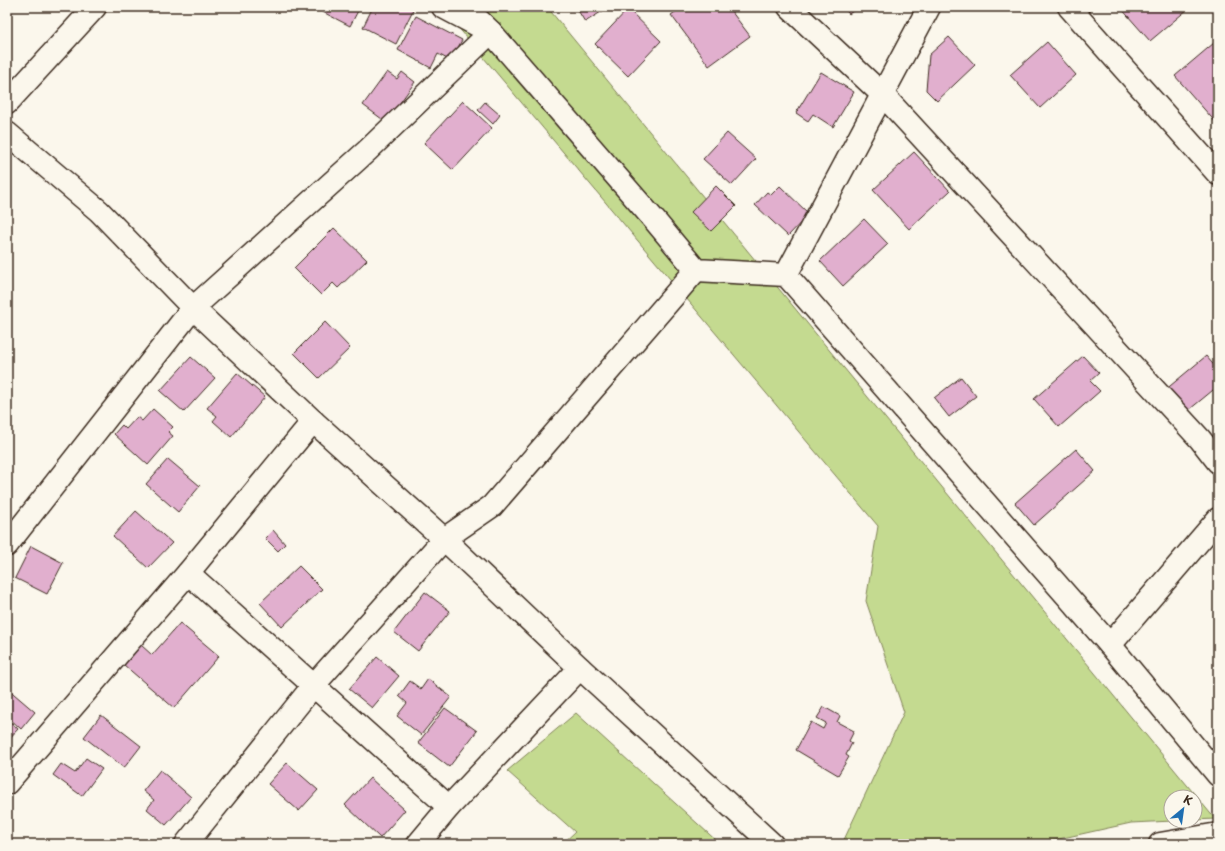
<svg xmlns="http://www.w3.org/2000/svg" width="1225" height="851" font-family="'Playpen Sans',sans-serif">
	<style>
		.green { fill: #c4da90; stroke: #808257 }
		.building { fill: #e1afce; stroke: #3b2a1e }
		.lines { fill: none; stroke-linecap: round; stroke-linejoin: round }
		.street-casing { stroke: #3b2a1e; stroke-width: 25 }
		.street { stroke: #fbf7ec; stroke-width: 22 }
	</style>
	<rect width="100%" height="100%" fill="#fbf7ec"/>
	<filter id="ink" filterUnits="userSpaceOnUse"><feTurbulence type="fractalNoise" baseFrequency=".025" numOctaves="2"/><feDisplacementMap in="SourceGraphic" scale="8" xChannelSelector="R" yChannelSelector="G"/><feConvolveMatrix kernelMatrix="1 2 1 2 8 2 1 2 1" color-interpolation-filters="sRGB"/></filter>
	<g filter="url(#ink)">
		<g class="green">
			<path d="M441,7H547L1215,819L1195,820V797H1171V821H1173L1131,823L1036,844H842L904,712L866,601L878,526Z"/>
			<path d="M576,713L720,844H562L575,832L507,771Z"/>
		</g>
		<g class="building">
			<path d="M318,7H360L350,26L317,9Z"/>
			<path d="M373,7H408L413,10L396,44L363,27Z"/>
			<path d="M576,7H609L585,22Z"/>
			<path d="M682,7H728L750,36L709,66L671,15Z"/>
			<path d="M843,7H858L849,14Z"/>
			<path d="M1120,7H1186L1188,9L1150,41Z"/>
			<path d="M628,9L661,41L628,76L595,44Z"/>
			<path d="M416,16L462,40L451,61L438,54L431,68L398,50Z"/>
			<path d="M949,37L975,65L937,101L926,90L929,55Z"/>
			<path d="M1047,42L1076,75L1040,108L1010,75Z"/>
			<path d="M1214,43L1218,48V125L1175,76Z"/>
			<path d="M387,72L397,79L402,72L415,82L386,122L363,105Z"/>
			<path d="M821,72L854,92L833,127L813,114L808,121L796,113Z"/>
			<path d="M463,101L492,128L453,170L424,143Z"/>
			<path d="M485,102L500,115L493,124L478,110Z"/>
			<path d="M727,133L756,159L732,185L703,159Z"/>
			<path d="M914,152L950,191L909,229L873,190Z"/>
			<path d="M716,186L736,206L711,231L691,212Z"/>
			<path d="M780,186L809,214L788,236L755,205L767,192L771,195Z"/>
			<path d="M864,219L888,244L843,286L820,261Z"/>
			<path d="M334,228L367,260L338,288L333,283L321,295L294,268Z"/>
			<path d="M325,322L350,348L319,378L294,353Z"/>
			<path d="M1083,356L1099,373L1090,381L1100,391L1059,427L1034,399Z"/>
			<path d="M1206,356L1218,370V386L1184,414L1164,391Z"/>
			<path d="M191,357L215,378L184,412L160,391Z"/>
			<path d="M237,373L265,397L231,437L213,421L217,416L207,408Z"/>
			<path d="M961,377L976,396L949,417L934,398Z"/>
			<path d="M153,409L173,427L168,432L173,436L148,465L114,434L122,425L126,429L137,417L142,421Z"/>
			<path d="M1076,449L1095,471L1034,525L1015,503Z"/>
			<path d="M168,459L200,486L178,512L146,484Z"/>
			<path d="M136,511L172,543L148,568L113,536Z"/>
			<path d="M273,530L285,544L278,551L265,538Z"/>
			<path d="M31,546L63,563L47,594L15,578Z"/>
			<path d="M299,566L322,589L282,627L260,603Z"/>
			<path d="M425,592L450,611L418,651L394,632Z"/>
			<path d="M180,623L219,656L174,708L124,665L141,645L152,655Z"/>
			<path d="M377,657L399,676L372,708L349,689Z"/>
			<path d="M428,679L451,697L421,735L397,716L407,703L399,696L410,681L421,689Z"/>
			<path d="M7,688L35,712L21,729L7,716Z"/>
			<path d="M824,707L840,716L837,722L854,731L849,741L852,743L846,755L849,757L838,775L796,750L811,722L823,729L826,723L817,718Z"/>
			<path d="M445,708L477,731L449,767L418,743Z"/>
			<path d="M101,715L141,746L124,768L84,737Z"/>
			<path d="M7,719L18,729L7,741Z"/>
			<path d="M86,758L102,769L82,796L53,775L61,764L75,773Z"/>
			<path d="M287,763L318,790L299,811L268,784Z"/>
			<path d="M160,770L191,797L166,825L147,809L154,800L143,791Z"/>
			<path d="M370,778L405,810L380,838L345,805Z"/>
		</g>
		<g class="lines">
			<defs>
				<g id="street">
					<path d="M443,7L477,25"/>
					<path d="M465,7L491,32L656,222L696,270L786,275L1110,645L1218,775"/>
					<path d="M789,7L883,95L1200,439L1218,462"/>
					<path d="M1069,7L1218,174"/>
					<path d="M7,103L95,7"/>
					<path d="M7,133L99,211L193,308L313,421L444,539L580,668L772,844"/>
					<path d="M786,275L929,7"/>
					<path d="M7,545L193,308L368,150L491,32"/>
					<path d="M188,573L449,807"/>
					<path d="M1110,645L1218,519"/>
					<path d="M7,783L188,573L313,421"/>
					<path d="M186,844L313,686L444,539L492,506L696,270"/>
					<path d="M418,844L449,807L580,668"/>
					<path d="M1160,844L1218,834"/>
				</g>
			</defs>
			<use href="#street" class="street-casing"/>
			<use href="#street" class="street"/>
		</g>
	</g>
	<rect width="1225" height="851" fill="none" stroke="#fbf7ec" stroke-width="24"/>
	<rect x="12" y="12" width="1201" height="827" fill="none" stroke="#3b2a1e" stroke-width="1.5" filter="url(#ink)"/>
	<g transform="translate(1183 809) rotate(29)"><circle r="19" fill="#fbf7ec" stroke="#aea59a"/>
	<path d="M0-3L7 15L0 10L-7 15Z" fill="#1f6fb2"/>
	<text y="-6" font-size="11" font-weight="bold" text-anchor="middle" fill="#3b2a1e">K</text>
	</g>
</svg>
